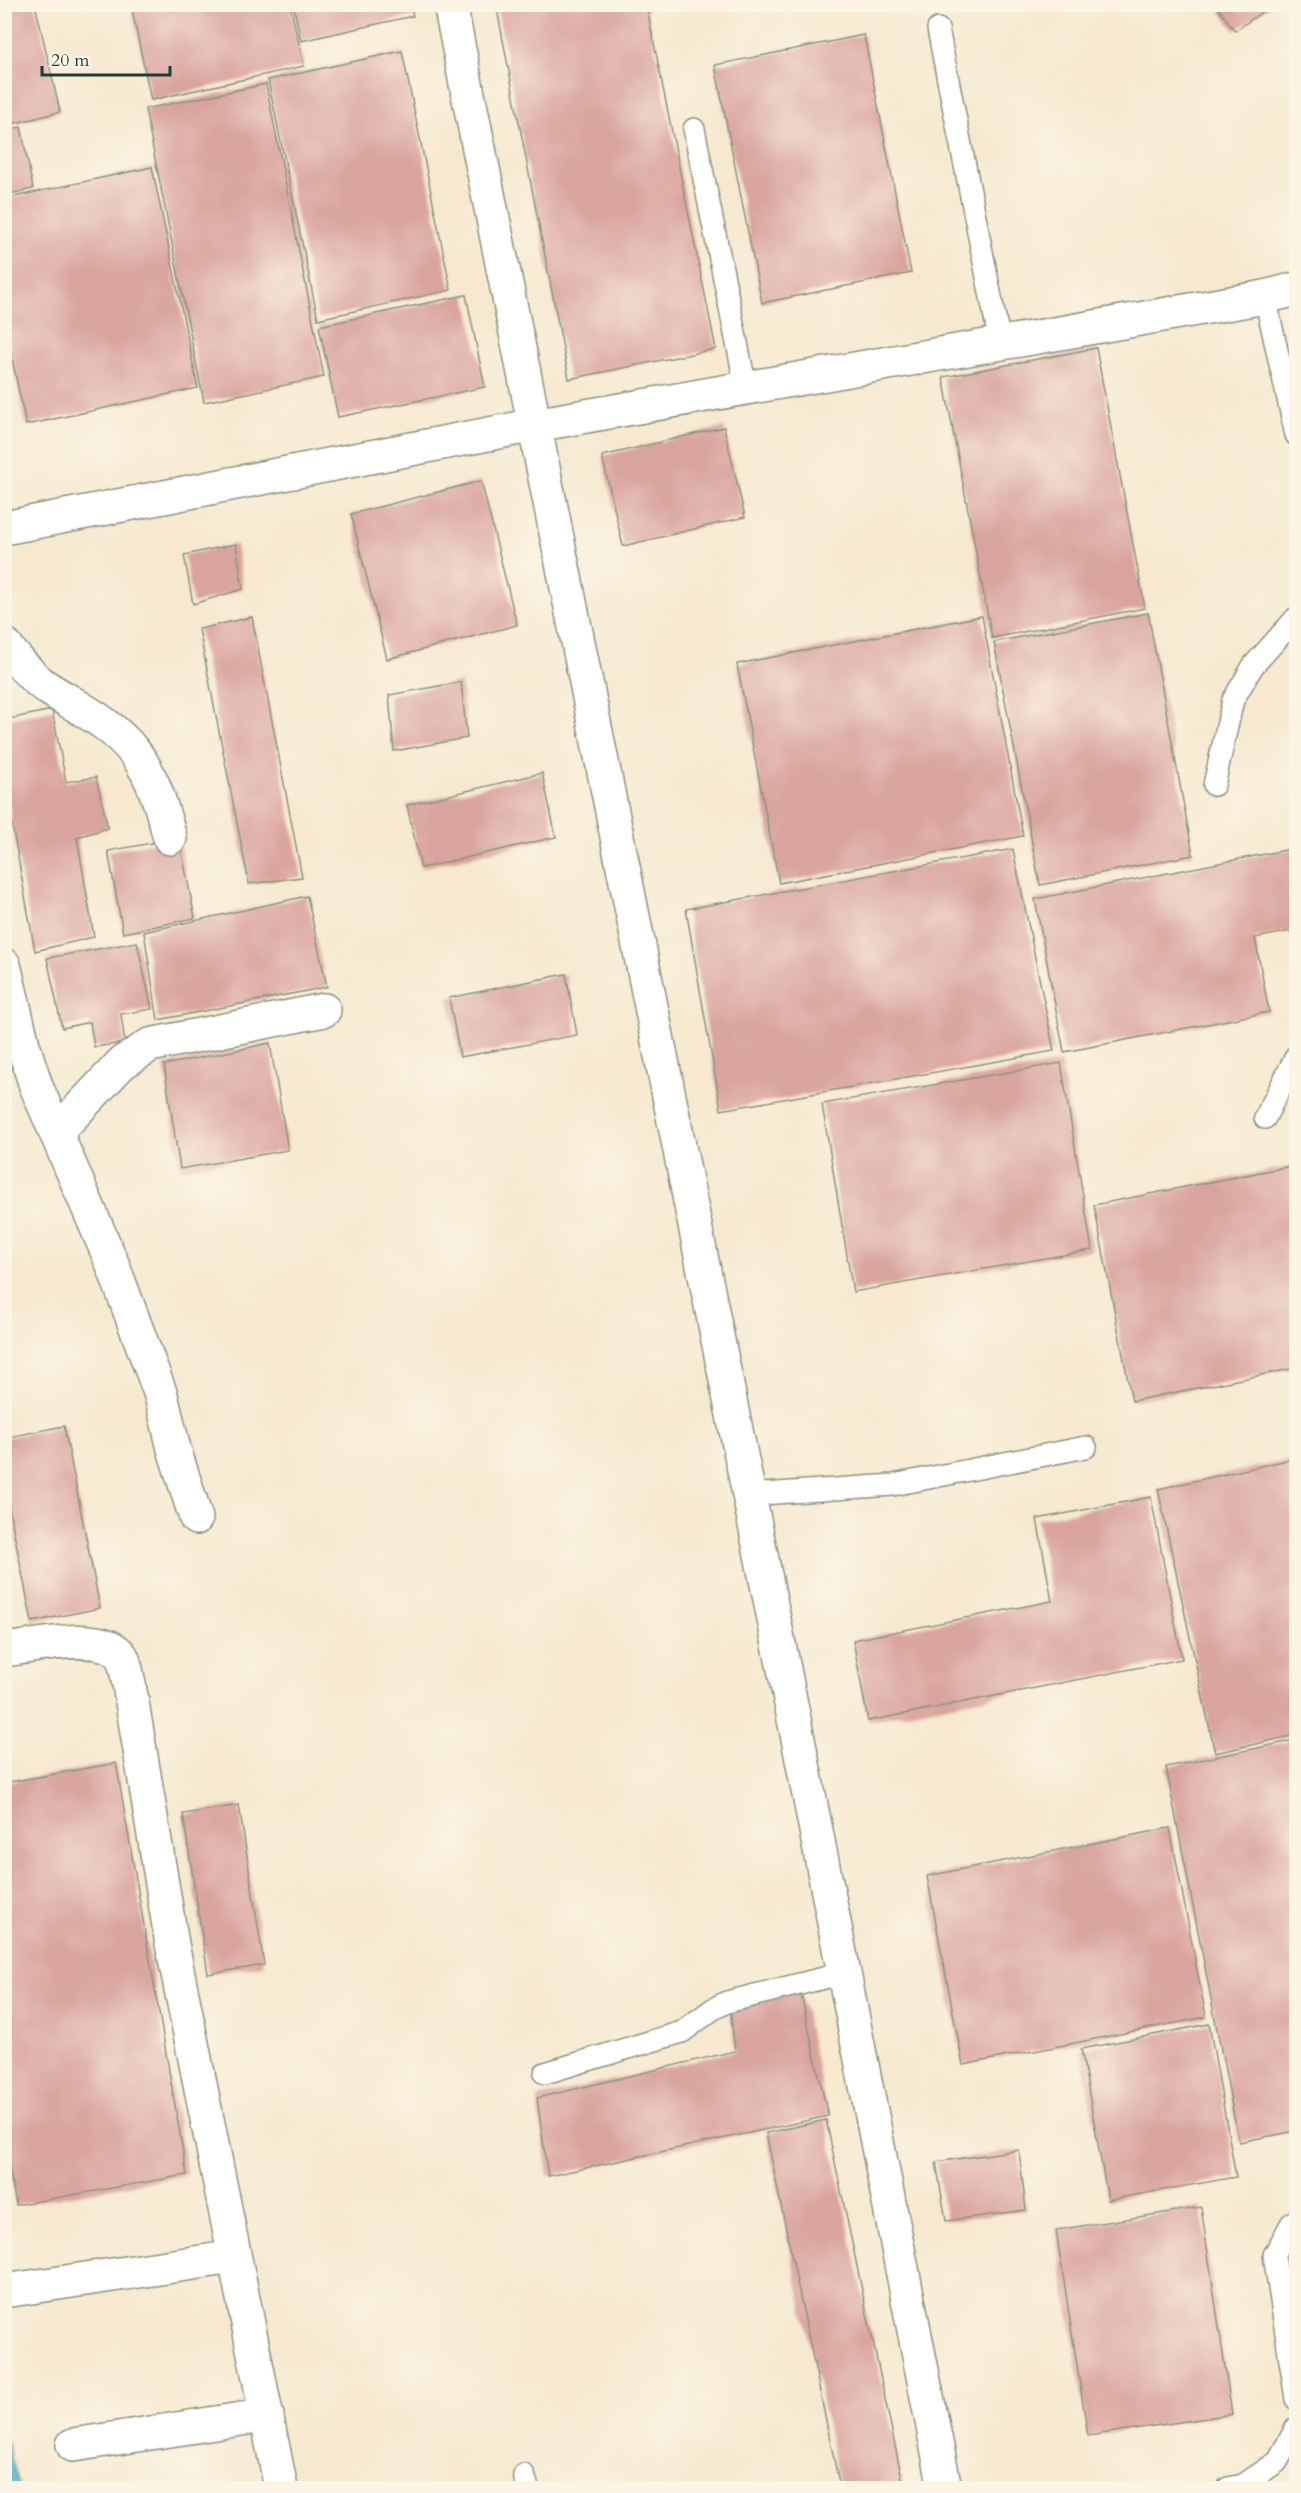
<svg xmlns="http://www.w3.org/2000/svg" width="1301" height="2493" font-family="Cardo,serif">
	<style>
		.water { fill: #51b7d0; stroke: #387a82; stroke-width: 1.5 }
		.building { fill: #d9a49e }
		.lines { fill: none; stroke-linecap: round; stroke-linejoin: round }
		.lane-casing { stroke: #8a9382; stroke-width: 24 }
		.street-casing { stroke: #8a9382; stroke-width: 36 }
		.lane { stroke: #fff; stroke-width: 21 }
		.street { stroke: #fff; stroke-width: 33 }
	</style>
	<rect width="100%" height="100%" fill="#fcf5e5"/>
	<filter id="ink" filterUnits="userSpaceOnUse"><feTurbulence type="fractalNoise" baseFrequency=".0167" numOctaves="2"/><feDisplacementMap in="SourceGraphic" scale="12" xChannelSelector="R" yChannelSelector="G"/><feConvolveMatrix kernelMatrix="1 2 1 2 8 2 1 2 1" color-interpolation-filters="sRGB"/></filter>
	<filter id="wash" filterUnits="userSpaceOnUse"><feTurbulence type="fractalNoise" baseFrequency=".008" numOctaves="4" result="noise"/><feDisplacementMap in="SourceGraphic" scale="24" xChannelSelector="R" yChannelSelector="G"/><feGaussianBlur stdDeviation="1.35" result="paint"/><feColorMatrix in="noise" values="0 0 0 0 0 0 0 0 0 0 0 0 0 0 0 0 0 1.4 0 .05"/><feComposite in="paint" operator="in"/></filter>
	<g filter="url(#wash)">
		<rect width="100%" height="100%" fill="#f6e9d0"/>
		<path class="water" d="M5,2438L20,2488H5Z"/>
		<g id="blocks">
			<g class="building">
				<path d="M4,4H35L60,112L4,126Z"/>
				<path d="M293,4H410L413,16L301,41Z"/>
				<path d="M496,4H646L716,349L569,379Z"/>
				<path d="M1215,4H1273L1235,31Z"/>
				<path d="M131,5H290L304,66L151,100Z"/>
				<path d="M864,35L911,273L762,303L715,65Z"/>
				<path d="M402,51L451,290L318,319L268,80Z"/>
				<path d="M266,84L324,377L204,402L145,109Z"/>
				<path d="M21,127L33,189L4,195V130Z"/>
				<path d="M152,167L198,388L26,425L4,321V199Z"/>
				<path d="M466,295L485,387L338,417L319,326Z"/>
				<path d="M1096,348L1145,608L992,638L943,377Z"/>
				<path d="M724,427L745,517L623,546L602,456Z"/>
				<path d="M481,481L517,625L387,659L351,514Z"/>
				<path d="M236,544L243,589L193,604L184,555Z"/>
				<path d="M1148,613L1193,855L1040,885L994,642Z"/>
				<path d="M982,616L1023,836L779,883L737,664Z"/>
				<path d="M252,617L302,877L249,884L199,629Z"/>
				<path d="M461,682L467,738L394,751L389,695Z"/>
				<path d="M52,710L66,782L96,777L108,828L77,837L94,937L35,951L4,781V720Z"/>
				<path d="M542,773L556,837L421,868L407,805Z"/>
				<path d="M179,838L195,918L123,933L108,851Z"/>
				<path d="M1296,848V930L1255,938L1269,1012L1064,1052L1035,899Z"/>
				<path d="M1013,849L1054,1051L721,1110L686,909Z"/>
				<path d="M307,896L327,987L158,1020L144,932Z"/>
				<path d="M137,942L152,1009L121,1014L125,1043L94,1047L90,1022L62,1028L47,958Z"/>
				<path d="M566,974L577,1035L460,1057L449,998Z"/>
				<path d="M270,1043L288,1150L180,1169L164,1065Z"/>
				<path d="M1061,1063L1092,1250L853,1292L822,1104Z"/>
				<path d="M1296,1165V1368L1132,1401L1094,1205Z"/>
				<path d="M64,1426L100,1608L32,1622L4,1483V1438Z"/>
				<path d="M1292,1459L1296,1479V1735L1215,1753L1158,1489Z"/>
				<path d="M1151,1497L1182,1659L868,1721L853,1640L1052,1601L1037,1519Z"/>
				<path d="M1296,1740V2131L1239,2142L1166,1767Z"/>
				<path d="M116,1763L187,2175L16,2205L4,2139V1783Z"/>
				<path d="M239,1805L264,1965L208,1974L183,1814Z"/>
				<path d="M1170,1828L1206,2017L963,2065L927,1876Z"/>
				<path d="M800,1990L828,2116L548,2176L537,2098L735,2051L730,2008Z"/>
				<path d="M1209,2024L1236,2177L1108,2200L1081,2049Z"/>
				<path d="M826,2120L904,2488H840L766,2133Z"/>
				<path d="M1019,2150L1026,2210L946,2221L936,2162Z"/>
				<path d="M1201,2207L1232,2414L1088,2436L1056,2230Z"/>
			</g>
		</g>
	</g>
	<g filter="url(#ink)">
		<use href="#blocks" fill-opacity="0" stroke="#8a9382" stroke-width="1.5"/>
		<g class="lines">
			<defs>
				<g id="lane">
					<path d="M938,29L1000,343"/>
					<path d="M694,129L746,388"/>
					<path d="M1265,297L1296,435"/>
					<path d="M1214,785L1233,700L1253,666L1296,618"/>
					<path d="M1265,1118L1296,1056"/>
					<path d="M749,1495L893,1485L1086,1447"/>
					<path d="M545,2073L682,2032L713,2009L727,2002L844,1973"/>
					<path d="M1296,2220L1291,2224L1274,2255L1296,2399"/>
					<path d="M524,2475L528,2488"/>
					<path d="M1228,2488L1243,2485L1277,2462L1296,2428"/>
				</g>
				<g id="street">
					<path d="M450,4L800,1749L945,2488"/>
					<path d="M4,528L535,425L1265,297L1296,289"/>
					<path d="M4,644C16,659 30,676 46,687C77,707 112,723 135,753C154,778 162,808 170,838"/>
					<path d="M4,965L23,1045L36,1086L112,1263L161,1395L174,1449L196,1518"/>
					<path d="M56,1133L122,1063L150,1045L324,1010"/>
					<path d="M4,1650C33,1647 104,1629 122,1657C126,1664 127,1676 129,1684L172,1944L281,2488"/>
					<path d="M11,2290L234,2257"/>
					<path d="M73,2445L267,2415"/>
				</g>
			</defs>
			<use href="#lane" class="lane-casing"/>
			<use href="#street" class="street-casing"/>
			<use href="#lane" class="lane"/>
			<use href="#street" class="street"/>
		</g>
	</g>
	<rect width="1301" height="2493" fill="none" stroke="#fcf5e5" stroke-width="24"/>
	<path d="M42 66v9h128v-9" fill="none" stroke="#1f3d34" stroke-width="3"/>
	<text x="51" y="66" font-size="18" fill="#1f3d34" stroke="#fcf5e5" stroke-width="4.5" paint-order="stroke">20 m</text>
</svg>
